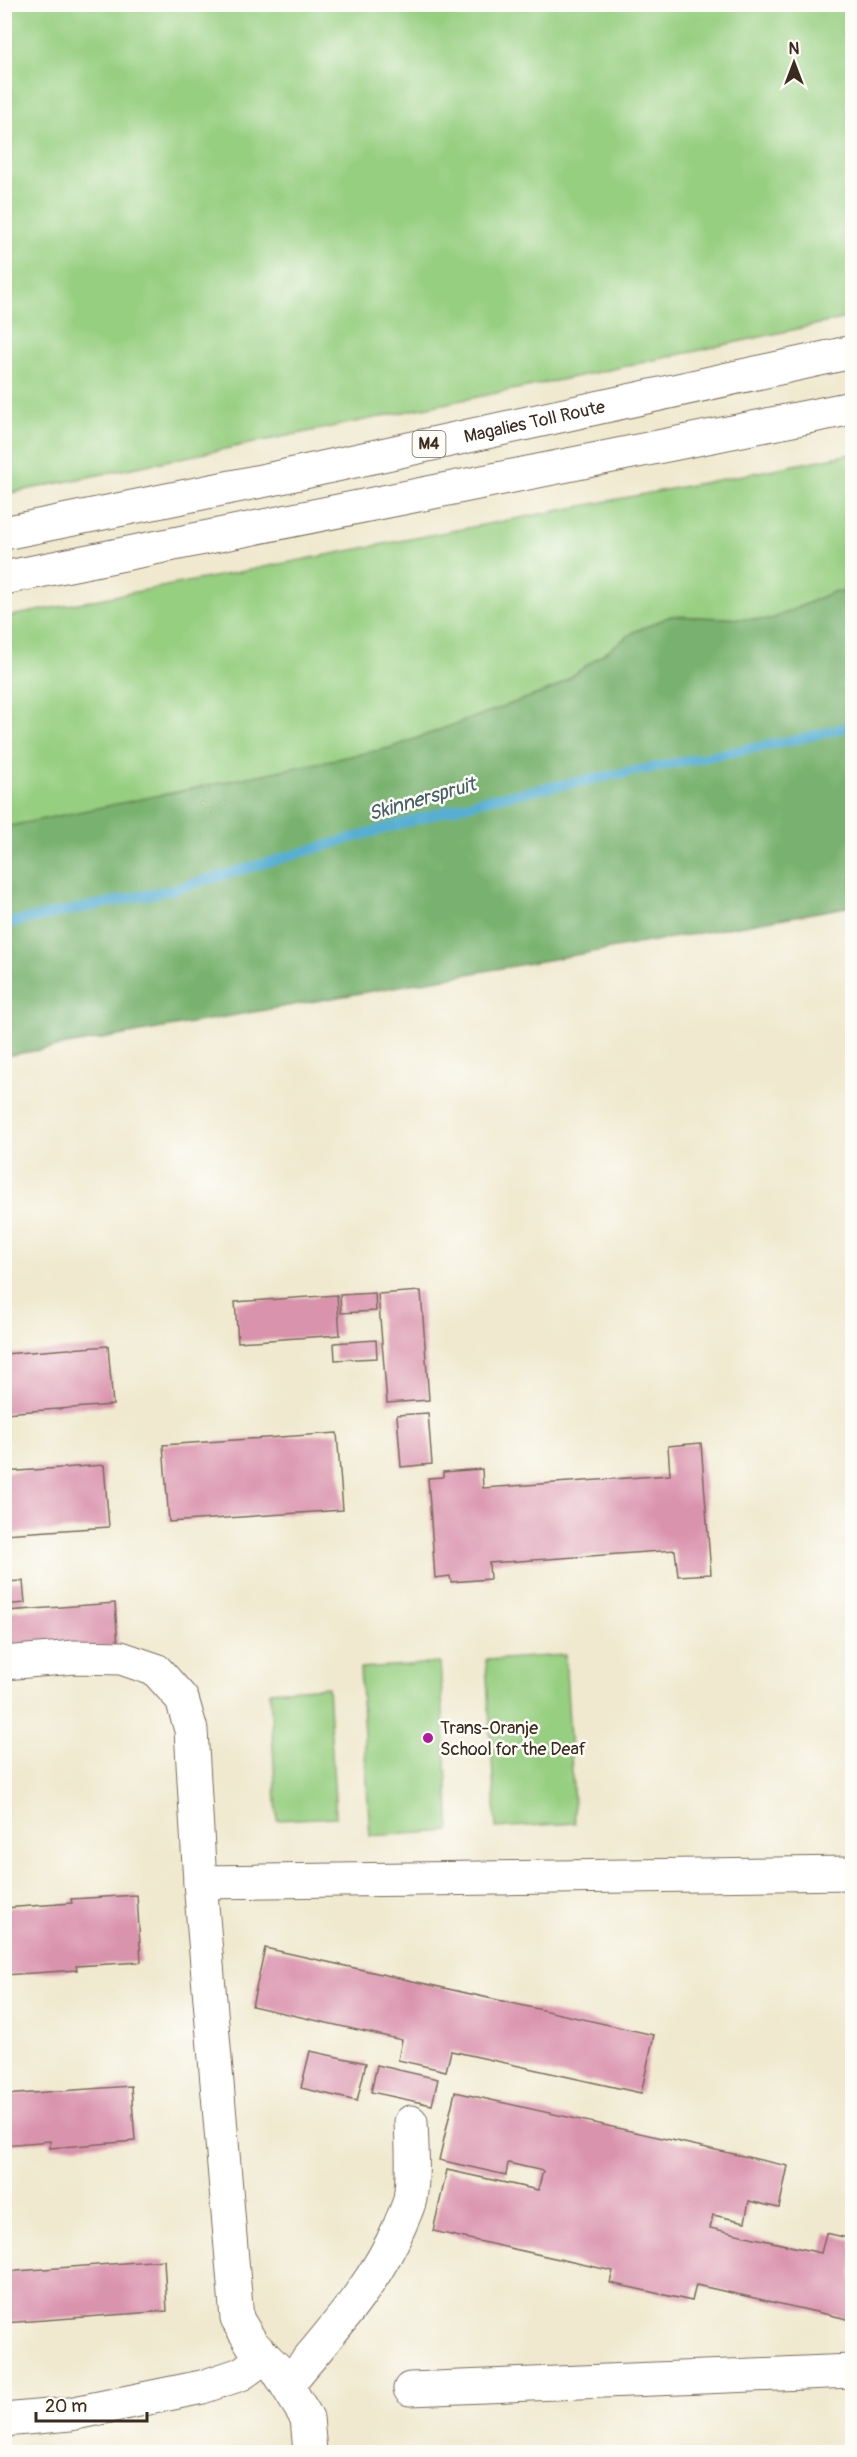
<svg xmlns="http://www.w3.org/2000/svg" width="857" height="2457" font-family="Pangolin,sans-serif">
	<style>
		.green { fill: #97cf81; stroke: #697c50; stroke-width: 1.5 }
		.forest { fill: #79b26f; stroke: #5a6e46; stroke-width: 1.5 }
		.lines { fill: none; stroke-linecap: round; stroke-linejoin: round }
		.stream { stroke: #56afd3; stroke-width: 10 }
		.building { fill: #da93ad }
		.minor-casing { stroke: #7a6d5c; stroke-width: 35 }
		.highway-casing { stroke: #7a6d5c; stroke-width: 35 }
		.minor { stroke: #fff; stroke-width: 33 }
		.highway { stroke: #fff; stroke-width: 33 }
		.poi-dot { fill: #b5179e; stroke: #fdfcf7; stroke-width: 2 }
		.labels { text-anchor: middle; dominant-baseline: central; stroke-width: 5; stroke-linejoin: round; paint-order: stroke }
		.shield { fill: #fdfcf7; stroke: #75695f; stroke-width: 1.5 }
		.shield-label { font-size: 16px; font-weight: bold; fill: #3b2a1e }
		.street-label { font-size: 18px; fill: #3b2a1e; stroke: #fdfcf7 }
		.poi-label { font-size: 18px; fill: #3b2a1e; stroke: #fdfcf7; text-anchor: start }
		.water-label { font-size: 20px; font-style: italic; fill: #465f66; stroke: #fdfcf7 }
	</style>
	<rect width="100%" height="100%" fill="#fdfcf7"/>
	<filter id="ink" filterUnits="userSpaceOnUse"><feTurbulence type="fractalNoise" baseFrequency=".0167" numOctaves="2"/><feDisplacementMap in="SourceGraphic" scale="12" xChannelSelector="R" yChannelSelector="G"/><feConvolveMatrix kernelMatrix="1 2 1 2 8 2 1 2 1" color-interpolation-filters="sRGB"/></filter>
	<filter id="wash" filterUnits="userSpaceOnUse"><feTurbulence type="fractalNoise" baseFrequency=".008" numOctaves="4" result="noise"/><feDisplacementMap in="SourceGraphic" scale="24" xChannelSelector="R" yChannelSelector="G"/><feGaussianBlur stdDeviation="1.35" result="paint"/><feColorMatrix in="noise" values="0 0 0 0 0 0 0 0 0 0 0 0 0 0 0 0 0 1.4 0 .05"/><feComposite in="paint" operator="in"/></filter>
	<g filter="url(#wash)">
		<rect width="100%" height="100%" fill="#f0e9cf"/>
		<g class="green">
			<path d="M5,4L852,5V317L599,372L5,494Z"/>
			<path d="M852,454V594L835,591L770,620L671,616L634,632L555,688L390,748L5,827V617Z"/>
			<path d="M565,1655L575,1823L496,1828L486,1660Z"/>
			<path d="M440,1663L450,1831L370,1836L360,1668Z"/>
			<path d="M328,1687L336,1817L277,1820L270,1691Z"/>
		</g>
		<path class="forest" d="M835,591L852,594V906L5,1056V827L390,748L555,688L634,632L671,616L770,620Z"/>
		<g class="lines">
			<path class="stream" d="M4,924L175,889L484,800L795,740L852,726"/>
		</g>
		<g id="blocks">
			<g class="building">
				<path d="M421,1291L429,1400L387,1403L378,1294Z"/>
				<path d="M375,1293L376,1311L341,1313L340,1295Z"/>
				<path d="M337,1295L340,1335L238,1342L235,1302Z"/>
				<path d="M376,1340L377,1358L335,1360L334,1343Z"/>
				<path d="M108,1346L113,1405L4,1413V1354Z"/>
				<path d="M428,1413L432,1464L401,1467L397,1415Z"/>
				<path d="M337,1433L343,1510L169,1522L163,1445Z"/>
				<path d="M701,1443L711,1574L678,1576L675,1550L489,1563L490,1579L451,1582L450,1576L435,1578L428,1478L443,1477V1472L482,1469L483,1488L670,1475L668,1446Z"/>
				<path d="M104,1465L109,1527L4,1534V1472Z"/>
				<path d="M23,1581L25,1603L4,1605V1582Z"/>
				<path d="M115,1603L118,1646L10,1654L7,1611Z"/>
				<path d="M137,1895L141,1962L76,1966L77,1970L4,1975V1908L72,1903L71,1899Z"/>
				<path d="M265,1948L654,2035L641,2093L451,2051L446,2071L398,2060L402,2040L252,2006Z"/>
				<path d="M310,2051L366,2063L357,2101L301,2088Z"/>
				<path d="M377,2065L438,2079L432,2105L371,2092Z"/>
				<path d="M131,2086L135,2141L50,2148V2141L4,2145V2095Z"/>
				<path d="M455,2092L788,2166L779,2208L749,2201L745,2222L713,2215L710,2228L821,2253L826,2233L852,2239V2320L696,2285L692,2301L610,2283L613,2271L433,2231L447,2170L538,2190L543,2171L508,2163L506,2175L439,2160Z"/>
				<path d="M164,2260L167,2311L4,2323V2272Z"/>
			</g>
		</g>
	</g>
	<g filter="url(#ink)">
		<use href="#blocks" fill-opacity="0" stroke="#7a6d5c" stroke-width="1.5"/>
		<g class="lines">
			<defs>
				<g id="minor">
					<path d="M4,1663L75,1657L121,1658L156,1670L182,1699L191,1730L200,1882L237,2319L252,2344L276,2368L307,2418L310,2452"/>
					<path d="M200,1882L852,1873"/>
					<path d="M287,2385C328,2335 375,2285 400,2225C403,2217 408,2208 410,2199C414,2174 412,2147 411,2122"/>
					<path d="M410,2389L852,2371"/>
					<path d="M4,2420L70,2414L202,2387L241,2374L265,2357"/>
				</g>
				<g id="highway">
					<path id="s1" d="M4,533L281,477L852,352"/>
					<path d="M4,578L852,408"/>
				</g>
			</defs>
			<use href="#minor" class="minor-casing"/>
			<use href="#highway" class="highway-casing"/>
			<use href="#minor" class="minor"/>
			<use href="#highway" class="highway"/>
		</g>
	</g>
	<circle class="poi-dot" cx="428" cy="1738" r="6"/>
	<g class="labels">
		<rect class="shield" x="412.5" y="431" width="33" height="26" rx="4.5"/>
		<g class="shield-label">
			<text x="429" y="444">M4</text>
		</g>
		<g class="street-label">
			<text stroke="none"><textPath href="#s1" startOffset="542">Magalies Toll Route</textPath></text>
		</g>
		<g class="poi-label">
			<text x="440" y="1728">Trans-Oranje<tspan x="440" dy="21">School for the Deaf</tspan></text>
		</g>
		<g class="water-label">
			<text transform="translate(422 799) rotate(-16)">Skinnerspruit</text>
		</g>
	</g>
	<rect width="857" height="2457" fill="none" stroke="#fdfcf7" stroke-width="24"/>
	<g transform="translate(794 63)" stroke="#fdfcf7" stroke-width="4.5" paint-order="stroke">
	<path d="M0-4.5L10 22L0 15L-10 22Z" fill="#3b2a1e"/>
	<text y="-9" font-size="16" font-weight="bold" text-anchor="middle" fill="#3b2a1e">N</text>
	</g>
	<path d="M36 2412v9h111v-9" fill="none" stroke="#3b2a1e" stroke-width="3"/>
	<text x="45" y="2412" font-size="18" fill="#3b2a1e" stroke="#fdfcf7" stroke-width="4.5" paint-order="stroke">20 m</text>
</svg>
